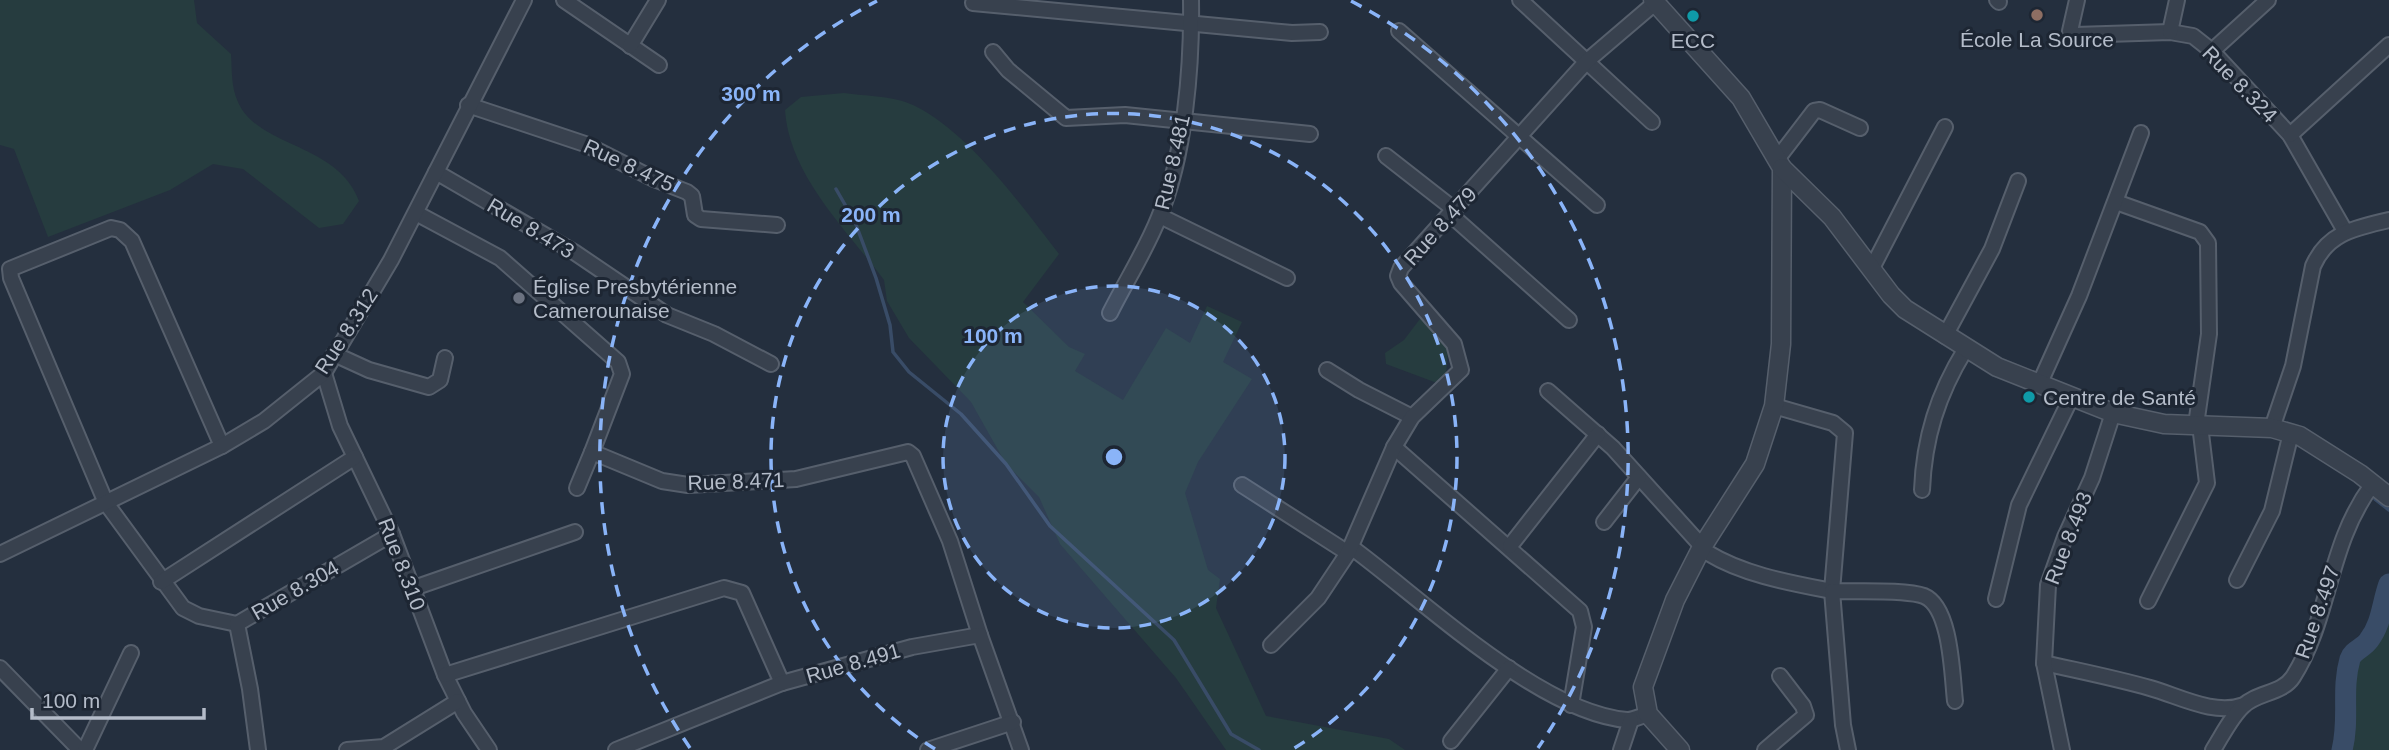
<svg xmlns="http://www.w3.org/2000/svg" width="2389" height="750" font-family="Helvetica,sans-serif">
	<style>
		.green { fill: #263c3f }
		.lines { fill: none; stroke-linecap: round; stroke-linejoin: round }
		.stream { stroke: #394c67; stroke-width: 3.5 }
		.river { stroke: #394c67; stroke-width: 21 }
		.minor-casing { stroke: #565f6c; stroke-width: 18 }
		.tertiary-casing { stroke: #565f6c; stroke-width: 21 }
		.minor { stroke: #38414e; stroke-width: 14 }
		.tertiary { stroke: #38414e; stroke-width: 18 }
		.ring { fill: none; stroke: #8ab4f8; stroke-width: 3.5; stroke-dasharray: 12 9 }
		.education-dot { fill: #8d6e63; stroke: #1d2633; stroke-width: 2.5 }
		.culture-dot { fill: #0f9aa8; stroke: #1d2633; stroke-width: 2.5 }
		.worship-dot { fill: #6b7280; stroke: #1d2633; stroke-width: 2.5 }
		.labels { text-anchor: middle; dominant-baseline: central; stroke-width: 6; stroke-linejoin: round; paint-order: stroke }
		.poi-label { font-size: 21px; fill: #b4bcc9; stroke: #1d2633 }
		.street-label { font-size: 21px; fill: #b4bcc9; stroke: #1d2633 }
		.centre { fill: #8ab4f8; stroke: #1d2633; stroke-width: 3.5 }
		.ring-label { font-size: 21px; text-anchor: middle; font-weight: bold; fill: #8ab4f8; stroke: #1d2633; stroke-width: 6; stroke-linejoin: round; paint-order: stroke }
	</style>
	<rect width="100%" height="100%" fill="#242f3e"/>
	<g class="green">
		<path d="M0,0H194L197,23L231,54C232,70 231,87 238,102C258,148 338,143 359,201L343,224L319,228L243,169L213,164L170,190L48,237L14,149L0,145Z"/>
		<path d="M844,93C865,96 894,96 913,105C968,131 1022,206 1059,254L1023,302L1069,347L1085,354L1075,371L1123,400L1166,328L1190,343L1207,306L1242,322L1223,362L1252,379L1198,462L1185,493L1208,570L1220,579L1216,608L1266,716L1389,739L1405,750H1226L1176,678L1060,544L1039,497L1006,464L971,402L909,338L887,301L884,280C846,229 789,175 785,110L801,97Z"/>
		<path d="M1423,315L1444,341L1448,351L1446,375L1437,383L1386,364L1385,353L1404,340Z"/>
		<path d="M2389,584V750H2342C2350,719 2341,690 2350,659C2353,650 2364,648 2369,640C2382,623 2382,603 2389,584Z"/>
	</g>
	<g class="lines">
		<g class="stream">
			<path d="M836,189L855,222L876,278L890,325L893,352L909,372L961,414L1006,464L1050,526L1174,640L1231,734L1259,750"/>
			<path d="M2375,499L2389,510"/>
		</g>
		<path class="river" d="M2342,750C2350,719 2341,690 2350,659C2353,650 2364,648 2369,640C2382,623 2382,603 2389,584"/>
		<defs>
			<g id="minor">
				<path d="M564,0L659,65"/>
				<path d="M1520,0L1652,122"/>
				<path d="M1997,0L1999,2"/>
				<path d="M2077,0L2070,31L2075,35L2170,32L2193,36L2212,51L2290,135L2345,231"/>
				<path d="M973,3L1292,33L1320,32"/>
				<path d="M1399,31L1597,205"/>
				<path d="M2170,32L2177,0"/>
				<path d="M630,46L658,0"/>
				<path d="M2212,51L2268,0"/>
				<path d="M993,52L1008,70L1066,118L1125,115L1310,134"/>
				<path d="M468,105L585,144L654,179L687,192L692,196L695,215L701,219L777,225"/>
				<path d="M2290,135L2389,45"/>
				<path d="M1386,156L1455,210"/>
				<path d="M1778,158L1814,111L1820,110L1860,128"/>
				<path d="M436,172L574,252L667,315L714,334L771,364"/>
				<path d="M2116,202L2200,232L2208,243L2209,334L2196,425"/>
				<path d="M416,213L500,258L618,362L622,374L592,452L662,481L688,485L796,479L908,452L913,456L950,541L980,635"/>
				<path d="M1451,215L1569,320"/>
				<path d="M1160,216L1287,278"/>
				<path d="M1871,270L1945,127"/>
				<path d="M1110,313C1126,281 1146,250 1159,217C1185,156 1192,66 1191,0"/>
				<path d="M1945,336L1992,249L2018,181"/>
				<path d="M334,354L369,370L429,387L440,380L445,358"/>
				<path d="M1327,370L1359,390L1412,417"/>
				<path d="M324,373L340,426L392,534L445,675L464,713L489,750"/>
				<path d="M2039,385L2079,296L2141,133"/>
				<path d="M1548,391L1613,448L1708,553C1744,575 1791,583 1832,591L1845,433L1833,423L1774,406"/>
				<path d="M2272,428L2293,366L2313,266C2328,232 2356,228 2389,220"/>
				<path d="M222,446L132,241L120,230L111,228L10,269L11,278L106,503L183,608L199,616L237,624"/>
				<path d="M1394,447L1580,611L1584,627L1571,705"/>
				<path d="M1242,485L1348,553"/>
				<path d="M577,488L592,452"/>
				<path d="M1922,490C1924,438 1938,394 1965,350"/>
				<path d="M1604,522L1639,477"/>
				<path d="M1510,546L1598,434"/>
				<path d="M1351,547C1422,599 1540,713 1627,720C1634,720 1641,716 1648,714"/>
				<path d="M0,554L222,446L264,421L324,373L391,260L524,0"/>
				<path d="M2237,580L2272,511L2291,433"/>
				<path d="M161,582L355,457"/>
				<path d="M411,589L575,532"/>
				<path d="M1996,599L2019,505L2071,398"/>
				<path d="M2148,601L2207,483L2200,425"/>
				<path d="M1271,645L1318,598L1348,553L1394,447L1412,417L1461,370L1454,344L1401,283L1398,276L1401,268L1587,61L1655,3"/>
				<path d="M2044,663C2079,671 2115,678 2150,688C2179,696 2214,716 2244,705"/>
				<path d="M0,668L80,750"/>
				<path d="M445,675L724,588L742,593L782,683"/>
				<path d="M1451,741L1509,668"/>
				<path d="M85,750L131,653"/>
				<path d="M258,750L250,689L237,624L392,534"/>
				<path d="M347,750L384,747L458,701"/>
				<path d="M616,750L782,683L912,647L980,635L1021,750"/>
				<path d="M928,750L1013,722"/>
				<path d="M1621,750L1631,720"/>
				<path d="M1765,750L1806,715L1803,706L1780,676"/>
				<path d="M1848,750L1843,725L1832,591C1854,592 1906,589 1924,596C1951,607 1952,674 1955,701"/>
				<path d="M2062,750L2044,663L2048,585L2065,537L2092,478L2113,413"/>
				<path d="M2213,750C2222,736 2231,717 2243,706C2257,692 2282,694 2293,677C2331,617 2327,546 2372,485"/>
			</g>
			<g id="tertiary">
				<path d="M1653,0L1741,98L1782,168L1781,344L1774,406L1755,464L1702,547L1675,600L1643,687L1648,714L1680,750"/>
				<path d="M1782,168L1832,217L1891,295L1905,309L1997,367L2113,413L2164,424L2272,428L2300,436L2360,474L2389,497"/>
			</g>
		</defs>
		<use href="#minor" class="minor-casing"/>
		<use href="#tertiary" class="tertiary-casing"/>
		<use href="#minor" class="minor"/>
		<use href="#tertiary" class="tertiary"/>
	</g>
	<circle cx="1114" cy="457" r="171" fill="#8ab4f8" fill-opacity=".12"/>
	<g class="ring">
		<circle cx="1114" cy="457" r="171"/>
		<path d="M935 749A343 343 0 1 1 1293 749"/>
		<path d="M690 748A514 514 0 0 1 877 1M1351 1A514 514 0 0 1 1538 748"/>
	</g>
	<circle class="education-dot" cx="2037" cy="15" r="7"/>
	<g class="culture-dot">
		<circle cx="1693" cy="16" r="7"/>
		<circle cx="2029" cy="397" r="7"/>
	</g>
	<circle class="worship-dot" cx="519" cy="298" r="7"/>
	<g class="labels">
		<g class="poi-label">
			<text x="2037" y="39">École La Source</text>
			<text x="1693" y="40">ECC</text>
			<text x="533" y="286" text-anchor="start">Église Presbytérienne<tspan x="533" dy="24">Camerounaise</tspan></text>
			<text x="2043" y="397" text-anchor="start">Centre de Santé</text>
		</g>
		<g class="street-label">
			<text transform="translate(2240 84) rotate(46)">Rue 8.324</text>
			<text transform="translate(1172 162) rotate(-77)">Rue 8.481</text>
			<text transform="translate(629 165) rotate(25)">Rue 8.475</text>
			<text transform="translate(1440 226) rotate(-48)">Rue 8.479</text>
			<text transform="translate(531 228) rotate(31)">Rue 8.473</text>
			<text transform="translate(346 331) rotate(-57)">Rue 8.312</text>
			<text transform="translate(736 481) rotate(-2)">Rue 8.471</text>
			<text transform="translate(2068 538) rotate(-69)">Rue 8.493</text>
			<text transform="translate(402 564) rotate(69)">Rue 8.310</text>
			<text transform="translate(295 590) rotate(-30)">Rue 8.304</text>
			<text transform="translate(2317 612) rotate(-71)">Rue 8.497</text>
			<text transform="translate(853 663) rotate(-16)">Rue 8.491</text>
		</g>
	</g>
	<circle cx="1114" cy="457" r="10" class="centre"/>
	<g class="ring-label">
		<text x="751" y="101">300 m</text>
		<text x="871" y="222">200 m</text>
		<text x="993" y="343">100 m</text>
	</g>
	<path d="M32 708v10h172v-10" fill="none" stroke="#b4bcc9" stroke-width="3.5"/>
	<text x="42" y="708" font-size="21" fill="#b4bcc9" stroke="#1d2633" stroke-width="5" paint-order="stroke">100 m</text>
</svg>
